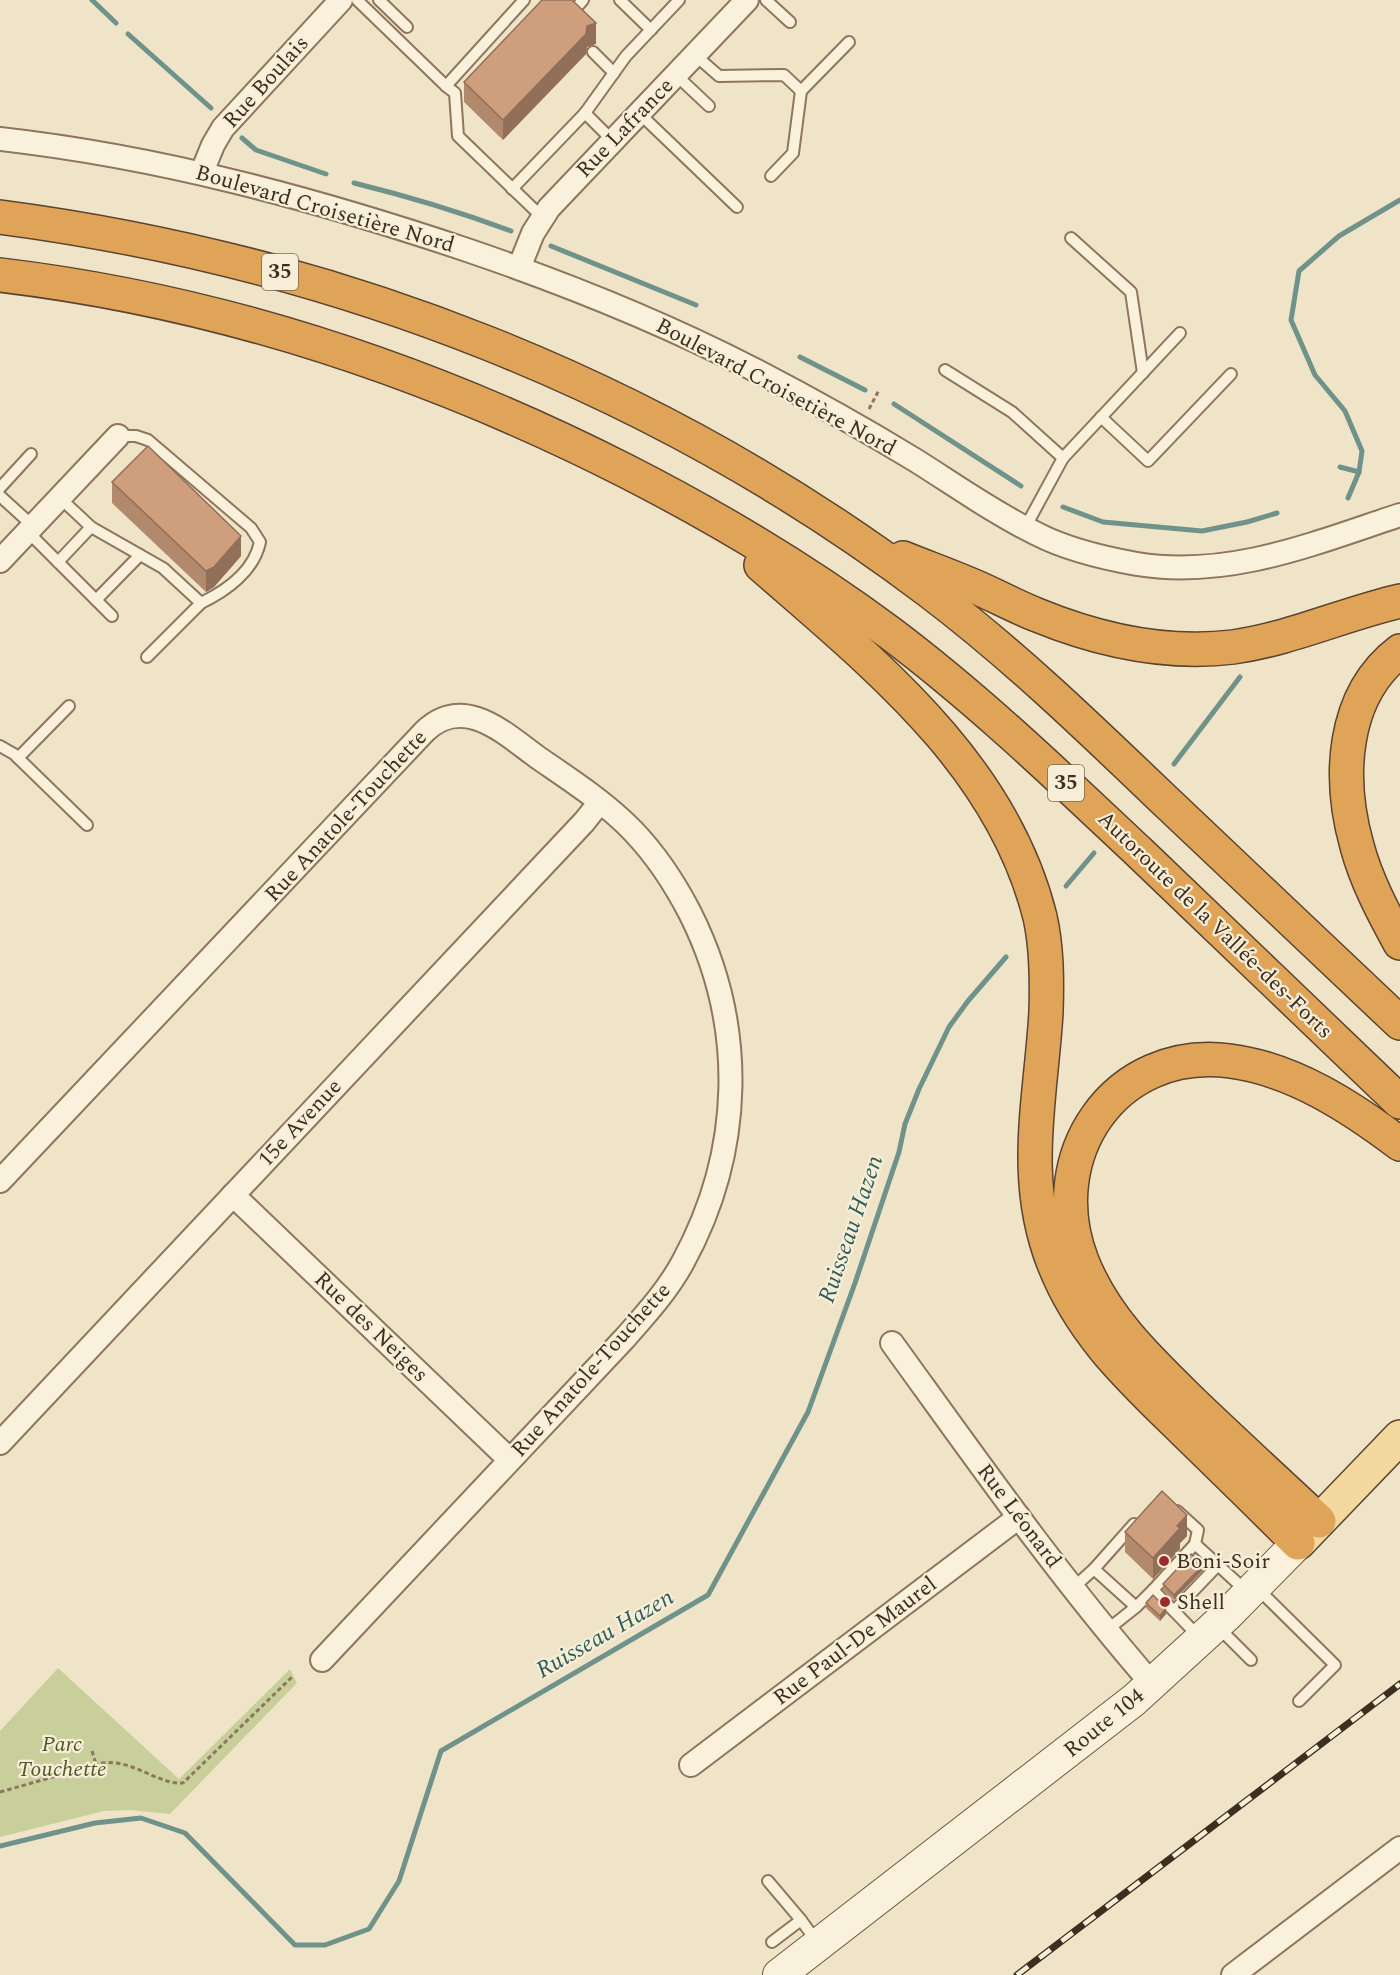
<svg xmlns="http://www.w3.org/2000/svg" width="1400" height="1975" font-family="Spectral,serif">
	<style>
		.green { fill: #c9cf9b }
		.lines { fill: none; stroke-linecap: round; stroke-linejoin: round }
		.stream { stroke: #6f938a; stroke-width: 5 }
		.lane-casing { stroke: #8d765c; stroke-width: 14 }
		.street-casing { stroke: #8d765c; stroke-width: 26 }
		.secondary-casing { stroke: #6f573f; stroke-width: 34 }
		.primary-casing { stroke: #5b4430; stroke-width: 36 }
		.highway-casing { stroke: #5b4430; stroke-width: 36 }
		.path { stroke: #8d765c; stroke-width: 3; stroke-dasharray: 4.5 3; stroke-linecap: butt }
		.lane { stroke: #faf1dc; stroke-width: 10 }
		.street { stroke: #faf1dc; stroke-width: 22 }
		.secondary { stroke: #faf1dc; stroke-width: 32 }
		.primary { stroke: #f3d9a0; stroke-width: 33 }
		.highway { stroke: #e0a458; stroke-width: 33 }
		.rail-casing { stroke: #3d2e20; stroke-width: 7 }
		.rail { stroke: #f7eed8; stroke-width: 4.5; stroke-dasharray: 14; stroke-linecap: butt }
		.wall { fill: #b2896c }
		.shaded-wall { fill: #916f58 }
		.building { fill: #cf9f7d; stroke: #916f58; stroke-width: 1.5 }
		.poi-dot { fill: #9e2a2b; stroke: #f7eed8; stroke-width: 2 }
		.labels { text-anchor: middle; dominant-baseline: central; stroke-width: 4.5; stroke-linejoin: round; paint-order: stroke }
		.shield { fill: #f7eed8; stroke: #756857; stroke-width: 1.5 }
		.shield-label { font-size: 21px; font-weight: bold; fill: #3d2e20 }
		.street-label { font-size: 22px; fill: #3d2e20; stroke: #f7eed8 }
		.poi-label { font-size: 22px; fill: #3d2e20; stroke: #f7eed8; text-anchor: start }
		.park-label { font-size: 22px; font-style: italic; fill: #4d5a26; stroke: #f7eed8 }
		.water-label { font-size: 24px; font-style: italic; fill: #2f5d5a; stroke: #f7eed8 }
	</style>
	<rect width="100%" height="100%" fill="#f0e4c8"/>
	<path class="green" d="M58,1668L179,1779L290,1669L297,1683L170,1814L130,1810L104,1811L0,1837V1731Z"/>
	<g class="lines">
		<g class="stream">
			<path d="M92,0L116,23"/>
			<path d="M128,34L211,108"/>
			<path d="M242,138L256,150L326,174"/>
			<path d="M354,183C407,196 460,212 511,231"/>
			<path d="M551,246L696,305"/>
			<path d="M800,357L865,390"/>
			<path d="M894,404L1021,486"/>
			<path d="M1340,467L1359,472"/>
			<path d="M1348,498L1359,472L1362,451L1345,411L1315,375L1291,320L1299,271L1339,236L1400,200"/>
			<path d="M1063,507L1103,522L1202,531L1247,522L1277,513"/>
			<path d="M1174,764L1240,677"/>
			<path d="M1066,886L1094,853"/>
			<path d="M0,1846L95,1823L141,1818L185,1833L295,1945H325L369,1929L399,1881L441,1751L708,1595L808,1412L855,1283L899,1152L905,1124L919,1089L949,1027L968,1001L1006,957"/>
		</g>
		<defs>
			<g id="lane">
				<path d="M357,0L446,86"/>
				<path d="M379,0L407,27"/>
				<path d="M524,0L446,86L455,93L458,136L542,217"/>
				<path d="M620,0L651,30"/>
				<path d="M766,0L790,22"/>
				<path d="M571,14L583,0"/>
				<path d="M593,52L614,73"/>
				<path d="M695,55L719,76L784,75L801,91L793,153L771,176"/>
				<path d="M676,75L709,106"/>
				<path d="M801,91L849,42"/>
				<path d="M585,113L626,56L679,0"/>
				<path d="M639,113L737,207"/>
				<path d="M512,189L585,113L613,141"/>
				<path d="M1071,238L1131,292L1143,373"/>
				<path d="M945,370L1012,412L1063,458L1025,528"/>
				<path d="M1101,417L1148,461L1231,374"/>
				<path d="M1063,458L1180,333"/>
				<path d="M0,488L31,454"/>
				<path d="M0,496L33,526"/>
				<path d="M91,527L163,568L201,603C226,591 254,571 260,542L251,528L148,440L136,436H118"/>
				<path d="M28,532L112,616"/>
				<path d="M58,562L91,527L60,498"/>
				<path d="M96,600L140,555"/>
				<path d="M147,657L201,603"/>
				<path d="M0,746L14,754L87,825"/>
				<path d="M18,758L69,706"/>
				<path d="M1177,1511L1198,1530L1195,1544"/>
				<path d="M1094,1569L1136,1607L1153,1590"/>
				<path d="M1073,1588L1094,1569L1134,1524"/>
				<path d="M1258,1589L1335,1665L1299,1701"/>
				<path d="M1174,1611L1153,1590L1195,1544L1218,1565"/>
				<path d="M1219,1628L1251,1660"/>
				<path d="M1107,1630L1136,1607"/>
				<path d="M1199,1637L1174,1611L1218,1565L1246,1591"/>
				<path d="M768,1881L801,1920"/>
				<path d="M772,1942L801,1920L817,1942"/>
			</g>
			<g id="street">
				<path d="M0,139C160,157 315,199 467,250C564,283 659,321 751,368C807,397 861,427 915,460C955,485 994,513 1037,534C1068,550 1103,558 1137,564C1229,579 1315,543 1400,515"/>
				<path d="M202,172L213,145L223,128L341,0"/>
				<path d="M519,268L533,233L549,208L747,0"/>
				<path d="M0,561L118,436"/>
				<path d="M0,1181L425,731C465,693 506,735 540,759C572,781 606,803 633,831C656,855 675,884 690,913C747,1026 743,1152 683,1262C668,1290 646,1314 625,1338L322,1660"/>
				<path d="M233,1195L510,1460"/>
				<path d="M892,1343C976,1459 1058,1576 1152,1684"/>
				<path d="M0,1443L584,822L600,802"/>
				<path d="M691,1765L1019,1517"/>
				<path d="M1233,1975L1400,1848"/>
			</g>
			<path id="secondary" d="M779,1975L1134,1700L1226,1616L1298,1543"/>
			<path id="primary" d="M1300,1541L1400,1437"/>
			<g id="highway">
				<path d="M0,217C336,261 658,386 929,591C1011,653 1085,724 1159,795C1239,871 1320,947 1400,1023"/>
				<path d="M0,275C219,301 431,372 626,471C718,518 807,571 890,633C979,700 1059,777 1140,853C1227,936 1313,1019 1400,1102"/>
				<path d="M903,558C925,567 948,575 971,585C993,594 1014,606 1037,615C1098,640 1166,655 1233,647C1290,639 1344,614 1400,601"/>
				<path d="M761,565C874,664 1002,764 1040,917C1047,948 1047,980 1046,1012C1041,1099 1020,1178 1054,1264C1082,1335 1131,1379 1184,1431C1222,1468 1260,1505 1298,1543"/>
				<path d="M1400,651C1341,696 1338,779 1357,846C1366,880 1383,912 1400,943"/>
				<path d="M1319,1521C1278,1483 1237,1445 1196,1406C1152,1363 1105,1320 1082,1261C1041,1157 1114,1046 1230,1061C1293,1069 1351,1107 1400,1144"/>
			</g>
		</defs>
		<use href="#lane" class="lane-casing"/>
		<use href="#street" class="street-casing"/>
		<use href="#secondary" class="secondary-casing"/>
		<use href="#primary" class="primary-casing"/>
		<use href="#highway" class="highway-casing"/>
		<g class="path">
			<path d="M869,409L879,390"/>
			<path d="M92,1751L96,1764"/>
			<path d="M0,1792L102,1763C134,1759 158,1785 183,1783L293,1676"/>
		</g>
		<use href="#lane" class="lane"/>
		<use href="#street" class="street"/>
		<use href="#secondary" class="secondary"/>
		<use href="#primary" class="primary"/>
		<use href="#highway" class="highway"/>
		<defs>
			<path id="rail" d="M1017,1975L1400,1684"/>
		</defs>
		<use href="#rail" class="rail-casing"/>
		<use href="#rail" class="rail"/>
	</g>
	<g class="wall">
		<path d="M596,44L587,47L586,54L503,140L464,102V82Z"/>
		<path d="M112,482L241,556L214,587L206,592L112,503Z"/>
		<path d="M1125,1532L1187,1536L1180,1543V1549L1153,1579L1125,1552Z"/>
		<path d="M1203,1570L1174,1600L1163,1590V1584Z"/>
		<path d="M1146,1603L1166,1614L1160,1621L1146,1608Z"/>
	</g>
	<g class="shaded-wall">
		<path d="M596,23V44L587,47L586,54L503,140V120L587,26Z"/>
		<path d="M241,536V556L214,587L206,592V571Z"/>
		<path d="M1187,1515V1536L1180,1543V1549L1153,1579V1558L1177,1526Z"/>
		<path d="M1203,1565V1570L1174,1600V1595Z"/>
		<path d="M1166,1608V1614L1160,1621V1616Z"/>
	</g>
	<g class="building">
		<path d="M542,0H572L596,23L587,26L586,34L503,120L464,82Z"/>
		<path d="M148,446L241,536L214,567L206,571L112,482Z"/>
		<path d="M1162,1491L1187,1515L1177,1526L1180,1528L1153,1558L1125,1532Z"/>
		<path d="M1191,1554L1203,1565L1174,1595L1163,1584Z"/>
		<path d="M1153,1595L1166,1608L1160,1616L1146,1603Z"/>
	</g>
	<g class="poi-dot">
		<circle cx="1164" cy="1561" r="6"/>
		<circle cx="1165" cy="1602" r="6"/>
	</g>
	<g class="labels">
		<g class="shield">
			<rect x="262" y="254" width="36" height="36" rx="4.5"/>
			<rect x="1048" y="765" width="36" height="36" rx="4.5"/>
		</g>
		<g class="shield-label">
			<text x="280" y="272">35</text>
			<text x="1066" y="783">35</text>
		</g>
		<g class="street-label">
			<text transform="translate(266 82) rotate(-48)">Rue Boulais</text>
			<text transform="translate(625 128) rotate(-46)">Rue Lafrance</text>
			<text transform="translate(325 209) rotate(16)">Boulevard Croisetière Nord</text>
			<text transform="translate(776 387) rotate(28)">Boulevard Croisetière Nord</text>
			<text transform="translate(346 816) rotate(-47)">Rue Anatole-Touchette</text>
			<text transform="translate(1215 925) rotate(44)">Autoroute de la Vallée-des-Forts</text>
			<text transform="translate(300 1123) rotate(-47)">15e Avenue</text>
			<text transform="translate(371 1327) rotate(44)">Rue des Neiges</text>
			<text transform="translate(591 1370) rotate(-48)">Rue Anatole-Touchette</text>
			<text transform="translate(1019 1516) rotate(53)">Rue Léonard</text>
			<text transform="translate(855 1641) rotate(-37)">Rue Paul-De Maurel</text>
			<text transform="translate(1104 1723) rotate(-39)">Route 104</text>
		</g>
		<g class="poi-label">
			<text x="1176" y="1561">Boni-Soir</text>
			<text x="1177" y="1602">Shell</text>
		</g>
		<g class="park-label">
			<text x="62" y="1744">Parc<tspan x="62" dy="25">Touchette</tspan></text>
		</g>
		<g class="water-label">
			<text transform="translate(851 1229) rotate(-71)">Ruisseau Hazen</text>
			<text transform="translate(605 1634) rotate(-30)">Ruisseau Hazen</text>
		</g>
	</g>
</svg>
